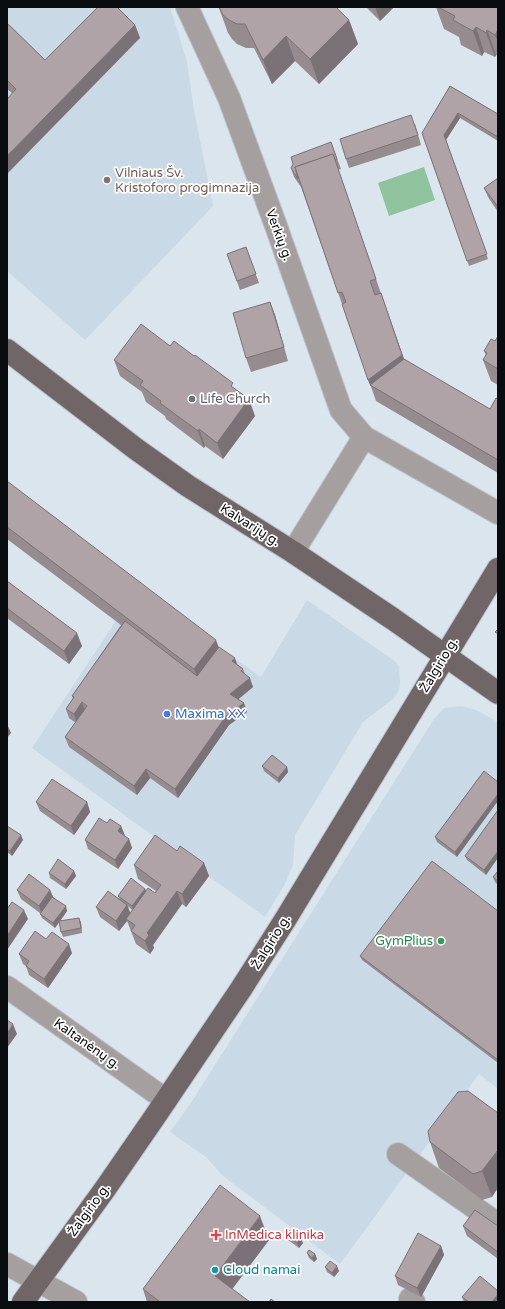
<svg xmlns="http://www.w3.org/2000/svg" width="505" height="1309" font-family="'Varela Round',sans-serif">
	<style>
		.built { fill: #c9d9e6 }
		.green { fill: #8ec39e }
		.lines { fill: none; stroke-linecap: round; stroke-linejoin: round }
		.minor-casing { stroke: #bac2ca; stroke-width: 24 }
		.major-casing { stroke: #bac2ca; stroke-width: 24 }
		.minor { stroke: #a59f9f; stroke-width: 22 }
		.major { stroke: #716667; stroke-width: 22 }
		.wall { fill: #968c90; fill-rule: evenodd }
		.shaded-wall { fill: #7a7276 }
		.building { fill: #afa3a8; stroke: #7a7276 }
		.education-dot { fill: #8d6e63; stroke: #fff; stroke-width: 1.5 }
		.worship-dot { fill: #6b7280; stroke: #fff; stroke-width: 1.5 }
		.shop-dot { fill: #3f7fe0; stroke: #fff; stroke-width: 1.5 }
		.leisure-dot { fill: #2e9e5b; stroke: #fff; stroke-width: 1.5 }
		.health-dot { fill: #e0444e; stroke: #fff; stroke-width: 1.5 }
		.culture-dot { fill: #0f9aa8; stroke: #fff; stroke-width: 1.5 }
		.labels { text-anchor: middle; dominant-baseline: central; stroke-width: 3.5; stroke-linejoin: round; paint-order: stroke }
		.education-label { font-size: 13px; fill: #785e54; stroke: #fff; text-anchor: start }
		.street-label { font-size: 13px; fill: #0a0d10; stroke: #fff }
		.worship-label { font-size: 13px; fill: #5b616d; stroke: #fff; text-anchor: start }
		.shop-label { font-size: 13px; fill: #366cbe; stroke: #fff; text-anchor: start }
		.leisure-label { font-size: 13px; fill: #27864d; stroke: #fff; text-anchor: end }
		.health-label { font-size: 13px; fill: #be3a42; stroke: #fff; text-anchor: start }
		.culture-label { font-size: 13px; fill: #0d838f; stroke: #fff; text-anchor: start }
	</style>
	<rect width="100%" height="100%" fill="#dbe5ed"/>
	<g class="built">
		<path d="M7,7H170L187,62L194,110L213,206L85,340L7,271Z"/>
		<path d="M307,600L396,662L399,667L400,683L399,690L393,699L363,722L295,835L293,865L284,886L265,917L32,748L117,619L224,651L261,677Z"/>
		<path d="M462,706L478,711L498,722V1089L479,1074L340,1264L223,1176L206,1157L170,1132L189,1106L434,719L444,708Z"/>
	</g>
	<path class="green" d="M424,167L435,200L389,216L378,183Z"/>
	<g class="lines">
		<defs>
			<g id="minor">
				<path d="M187,7L229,98L276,226L341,410L364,437L498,513"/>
				<path d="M293,552L364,437"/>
				<path d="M7,987L166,1100"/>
				<path d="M398,1154L498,1224"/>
				<path d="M7,1264L76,1302"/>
				<path d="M410,1299L414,1302"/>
			</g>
			<g id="major">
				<path d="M7,350L136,449L188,486L293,552L393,619L498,693"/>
				<path d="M23,1302L105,1189L156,1115L241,989L285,920L498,569"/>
			</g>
		</defs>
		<use href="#minor" class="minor-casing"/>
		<use href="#major" class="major-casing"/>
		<use href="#minor" class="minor"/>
		<use href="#major" class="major"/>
	</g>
	<g class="wall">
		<path d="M366,7H394L380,21Z"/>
		<path d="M436,7H498V56L496,55L495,57L484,52L482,56L461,45L459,37L444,29Z"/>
		<path d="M219,8L349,20L358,44L319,84L295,61L272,84L254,48H246L237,44L232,39L228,33Z"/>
		<path d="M7,23L45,60L135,25L140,38L12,93L7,89Z"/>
		<path d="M450,86L498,114V141L460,118L446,140L488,259L469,266L422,133Z"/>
		<path d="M415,124L421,145L349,168L346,159Z"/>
		<path d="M331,142L341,169L338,170L404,360L490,409L498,399V473L376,401L301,187L294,177L291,168Z"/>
		<path d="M498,178V212L488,197L484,188Z"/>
		<path d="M246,247L259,283L240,290L227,254Z"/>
		<path d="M270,302L275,315L288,361L251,372L246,358Z"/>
		<path d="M498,336V385L491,381L483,360L486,355L484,351L495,341Z"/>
		<path d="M170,346L235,389L255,416L223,459L205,446L204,448L166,419L165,416L146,402L142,392L120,376L114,360Z"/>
		<path d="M7,481L219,647L238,665L243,669L245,674L253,687L238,699L244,703L247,712L229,725L178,798L150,778L137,795L69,747L65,737L76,723L69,718L66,709L73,699L72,696L121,625L7,539Z"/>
		<path d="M7,581L82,646L69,664L7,618Z"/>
		<path d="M262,766L287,767L288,772L279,783L264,771Z"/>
		<path d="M484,771L457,857L437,842L435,837Z"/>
		<path d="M36,802H87L90,812L74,835L40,811Z"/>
		<path d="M498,810L486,875L467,860L465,856Z"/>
		<path d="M107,823L121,826L125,836L129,839L132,848L118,869L88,849L85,840Z"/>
		<path d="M7,826L23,840L12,856L7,852Z"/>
		<path d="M177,851L204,863L209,876L186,907L182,904L153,945L154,948L150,954L136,944L127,921L119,931L100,917L96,907L120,900L118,896L145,889L146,891L155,893L156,891L138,879L134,865ZM128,906L132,910L130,913Z"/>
		<path d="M74,871L76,876L66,889L50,878L49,873Z"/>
		<path d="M498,871V885L495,882L493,877Z"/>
		<path d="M17,890H50L53,897L67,911L60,921L79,918L81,923L82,933L63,937L61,932L59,922L55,928L42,918L40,913L21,899Z"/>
		<path d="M498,911V1063L362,960L360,956Z"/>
		<path d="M46,939L72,953L48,988L29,975L26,966L23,964L19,954Z"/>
		<path d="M498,1113L492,1197L482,1200L439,1168L430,1142Z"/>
		<path d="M463,1226H498V1259L467,1236Z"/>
		<path d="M286,1235L303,1243L299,1248L288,1240Z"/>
		<path d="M269,1240L232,1289L250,1302H147L143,1289Z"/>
		<path d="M441,1246L444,1255L421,1297L398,1285L395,1276Z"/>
		<path d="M307,1253L315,1254L317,1259L314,1262L309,1258Z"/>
		<path d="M325,1267L339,1271L334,1277L327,1272Z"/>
		<path d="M462,1297L498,1302H464Z"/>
	</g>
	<g class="shaded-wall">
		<path d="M375,7H394L380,21Z"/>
		<path d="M349,20L358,44L319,84L310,59Z"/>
		<path d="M135,25L140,38L7,174V156Z"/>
		<path d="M476,27L484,52L482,56L473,31Z"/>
		<path d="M487,30L496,55L495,57L486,33Z"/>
		<path d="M498,30V42L495,35Z"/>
		<path d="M286,36L295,61L272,84L263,60Z"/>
		<path d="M458,113L460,118L446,140L488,259L444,135Z"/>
		<path d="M333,154L340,175L383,300L376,279Z"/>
		<path d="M381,293L410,376L370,385L368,380Z"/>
		<path d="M270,302L275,315L288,361L284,347Z"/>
		<path d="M249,399L255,416L223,459L217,443Z"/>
		<path d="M199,429L205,446L204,448L198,431Z"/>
		<path d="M77,633L82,646L69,664L64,651Z"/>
		<path d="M216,640L222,656L200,685L194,669Z"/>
		<path d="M235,658L238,667L232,661Z"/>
		<path d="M250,678L253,687L234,703L230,694Z"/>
		<path d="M82,702L85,712L77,724L74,714Z"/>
		<path d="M244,703L247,712L229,725L178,798L175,789L226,716Z"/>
		<path d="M7,724L11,733L7,738Z"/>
		<path d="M287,767L288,772L279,783L278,778Z"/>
		<path d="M146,769L150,778L137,795L134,786Z"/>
		<path d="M498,794V801L457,857L455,852Z"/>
		<path d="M87,802L90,812L74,835L71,826Z"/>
		<path d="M121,826L125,836L118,831Z"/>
		<path d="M21,835L23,840L12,856L10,851Z"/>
		<path d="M129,839L132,848L118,869L115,860Z"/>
		<path d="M498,851V858L486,875L484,870Z"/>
		<path d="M204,863L209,876L186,907L182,894Z"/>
		<path d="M74,871L76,876L66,889L65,884Z"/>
		<path d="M145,889L147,894L134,911L132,906Z"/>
		<path d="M50,890L54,899L42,915L39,906Z"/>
		<path d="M177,891L182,904L153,945L154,948L150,954L145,941L147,933Z"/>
		<path d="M127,905L131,915L126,919L127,921L119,931L116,921Z"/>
		<path d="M66,906L67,911L55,928L53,923Z"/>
		<path d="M24,910L28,919L7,950V936Z"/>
		<path d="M79,918L81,923L82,933Z"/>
		<path d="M69,944L72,953L48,988L44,979Z"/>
		<path d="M13,1024L17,1034L7,1048V1034Z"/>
		<path d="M498,1150V1188L492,1197L482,1171Z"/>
		<path d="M260,1216L269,1240L224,1300L215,1276Z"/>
		<path d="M301,1238L303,1243L299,1248L297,1243Z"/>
		<path d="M441,1246L444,1255L421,1297L417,1288Z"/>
		<path d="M315,1254L317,1259L314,1262L312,1258Z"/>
		<path d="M337,1266L339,1271L334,1277L332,1273Z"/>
		<path d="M498,1294V1302H492Z"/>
	</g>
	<g class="building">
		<path d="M98,7H117L135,25L7,156V99L16,89L7,80V23L45,60Z"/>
		<path d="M219,7H336L349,20L310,59L286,36L263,60L245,24H237L229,20L223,15Z"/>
		<path d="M438,7H498V30L495,35L487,30L486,33L476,27L473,31L453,20L455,16Z"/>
		<path d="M450,86L498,114V137L458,113L444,135L487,254L467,261L422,133Z"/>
		<path d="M411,115L418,135L346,159L340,139Z"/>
		<path d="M331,142L337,159L335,160L333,154L295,167L298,179L291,168L293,164L291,157Z"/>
		<path d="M333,154L376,279L370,281L375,295L381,293L402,355L368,380L342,304L346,302L342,292L338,293L295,167Z"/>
		<path d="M498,178V207L484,188Z"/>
		<path d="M246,247L256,274L237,281L227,254Z"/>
		<path d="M270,302L284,347L246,358L233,313Z"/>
		<path d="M141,324L170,346L174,341L194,356L195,355L233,383L231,386L249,399L217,443L199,429L198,431L160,403L161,401L140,385L143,381L114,360Z"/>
		<path d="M498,336V369L483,360L487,353L484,351L491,339L495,341Z"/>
		<path d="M404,359L490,409L496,398L498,399V460L370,385Z"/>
		<path d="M7,481L216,640L194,669L7,527Z"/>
		<path d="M7,581L77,633L64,651L7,608Z"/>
		<path d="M125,621L197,676L219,647L235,658L232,661L243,669L241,671L250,678L230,694L244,703L226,716L175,789L146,769L134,786L65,737L87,706L82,702L74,714L66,709L74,697L72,696Z"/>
		<path d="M498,629V634L495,632Z"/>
		<path d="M272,755L287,767L278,778L262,766Z"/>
		<path d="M484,771L498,782V794L455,852L435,837Z"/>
		<path d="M52,779L87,802L71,826L36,802Z"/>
		<path d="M498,810V851L484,870L465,856Z"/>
		<path d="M99,818L107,823L110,819L121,826L118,831L129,839L115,860L85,840Z"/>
		<path d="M7,826L21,835L10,851L7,849Z"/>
		<path d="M155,835L177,851L180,846L204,863L182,894L177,891L147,933L149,935L145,941L131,931L135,925L126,919L148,888L155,893L161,885L134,865Z"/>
		<path d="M58,859L74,871L65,884L49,873Z"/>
		<path d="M432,861L498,911V1060L360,956Z"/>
		<path d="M498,871V881L493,877Z"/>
		<path d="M29,874L50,890L39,906L17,890Z"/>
		<path d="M131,878L145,889L132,906L118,896Z"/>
		<path d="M108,891L127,905L116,921L96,907Z"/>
		<path d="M52,897L66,906L53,923L40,914Z"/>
		<path d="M12,902L24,910L7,936V909Z"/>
		<path d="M79,918L81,928L61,932L59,921Z"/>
		<path d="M35,931L46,939L52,932L69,944L44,979L26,966L29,961L19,954Z"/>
		<path d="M7,1020L13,1024L7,1034Z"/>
		<path d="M468,1091L498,1113V1150L482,1171L473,1174L430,1142L428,1131L458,1092Z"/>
		<path d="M220,1185L260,1216L215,1276L250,1302H160L143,1289Z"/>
		<path d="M475,1210L498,1226V1252L463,1226Z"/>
		<path d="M290,1230L301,1238L297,1243L286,1235Z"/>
		<path d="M418,1233L441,1246L417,1288L395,1276Z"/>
		<path d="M309,1250L315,1254L312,1258L307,1253Z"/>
		<path d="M330,1261L337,1266L332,1273L325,1267Z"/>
		<path d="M480,1276L498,1291V1294L492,1302H469L462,1297Z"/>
		<path d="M271,1299L275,1302H269Z"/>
	</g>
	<circle class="education-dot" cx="107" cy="180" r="4"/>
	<circle class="worship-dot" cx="192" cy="399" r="4"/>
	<circle class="shop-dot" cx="167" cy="714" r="4"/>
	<circle class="leisure-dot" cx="441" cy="941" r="4"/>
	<path class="health-dot" d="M214 1229h4v4h4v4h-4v4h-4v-4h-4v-4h4z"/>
	<circle class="culture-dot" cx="215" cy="1270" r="4"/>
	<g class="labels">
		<g class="education-label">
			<text x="115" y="173">Vilniaus Šv.<tspan x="115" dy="15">Kristoforo progimnazija</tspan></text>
		</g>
		<g class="street-label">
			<text transform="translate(279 235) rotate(70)">Verkių g.</text>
			<text transform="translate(250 525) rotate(32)">Kalvarijų g.</text>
			<text transform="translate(439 665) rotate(-59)">Žalgirio g.</text>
			<text transform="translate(271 942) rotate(-58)">Žalgirio g.</text>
			<text transform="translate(87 1044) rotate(35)">Kaltanėnų g.</text>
			<text transform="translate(89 1210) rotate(-54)">Žalgirio g.</text>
		</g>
		<g class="worship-label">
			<text x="200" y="399">Life Church</text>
		</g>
		<g class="shop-label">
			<text x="175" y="714">Maxima XX</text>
		</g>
		<g class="leisure-label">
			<text x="433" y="941">GymPlius</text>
		</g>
		<g class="health-label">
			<text x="225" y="1235">InMedica klinika</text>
		</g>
		<g class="culture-label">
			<text x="223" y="1270">Cloud namai</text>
		</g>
	</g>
	<rect width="505" height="1309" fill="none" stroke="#0a0d10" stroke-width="16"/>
</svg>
